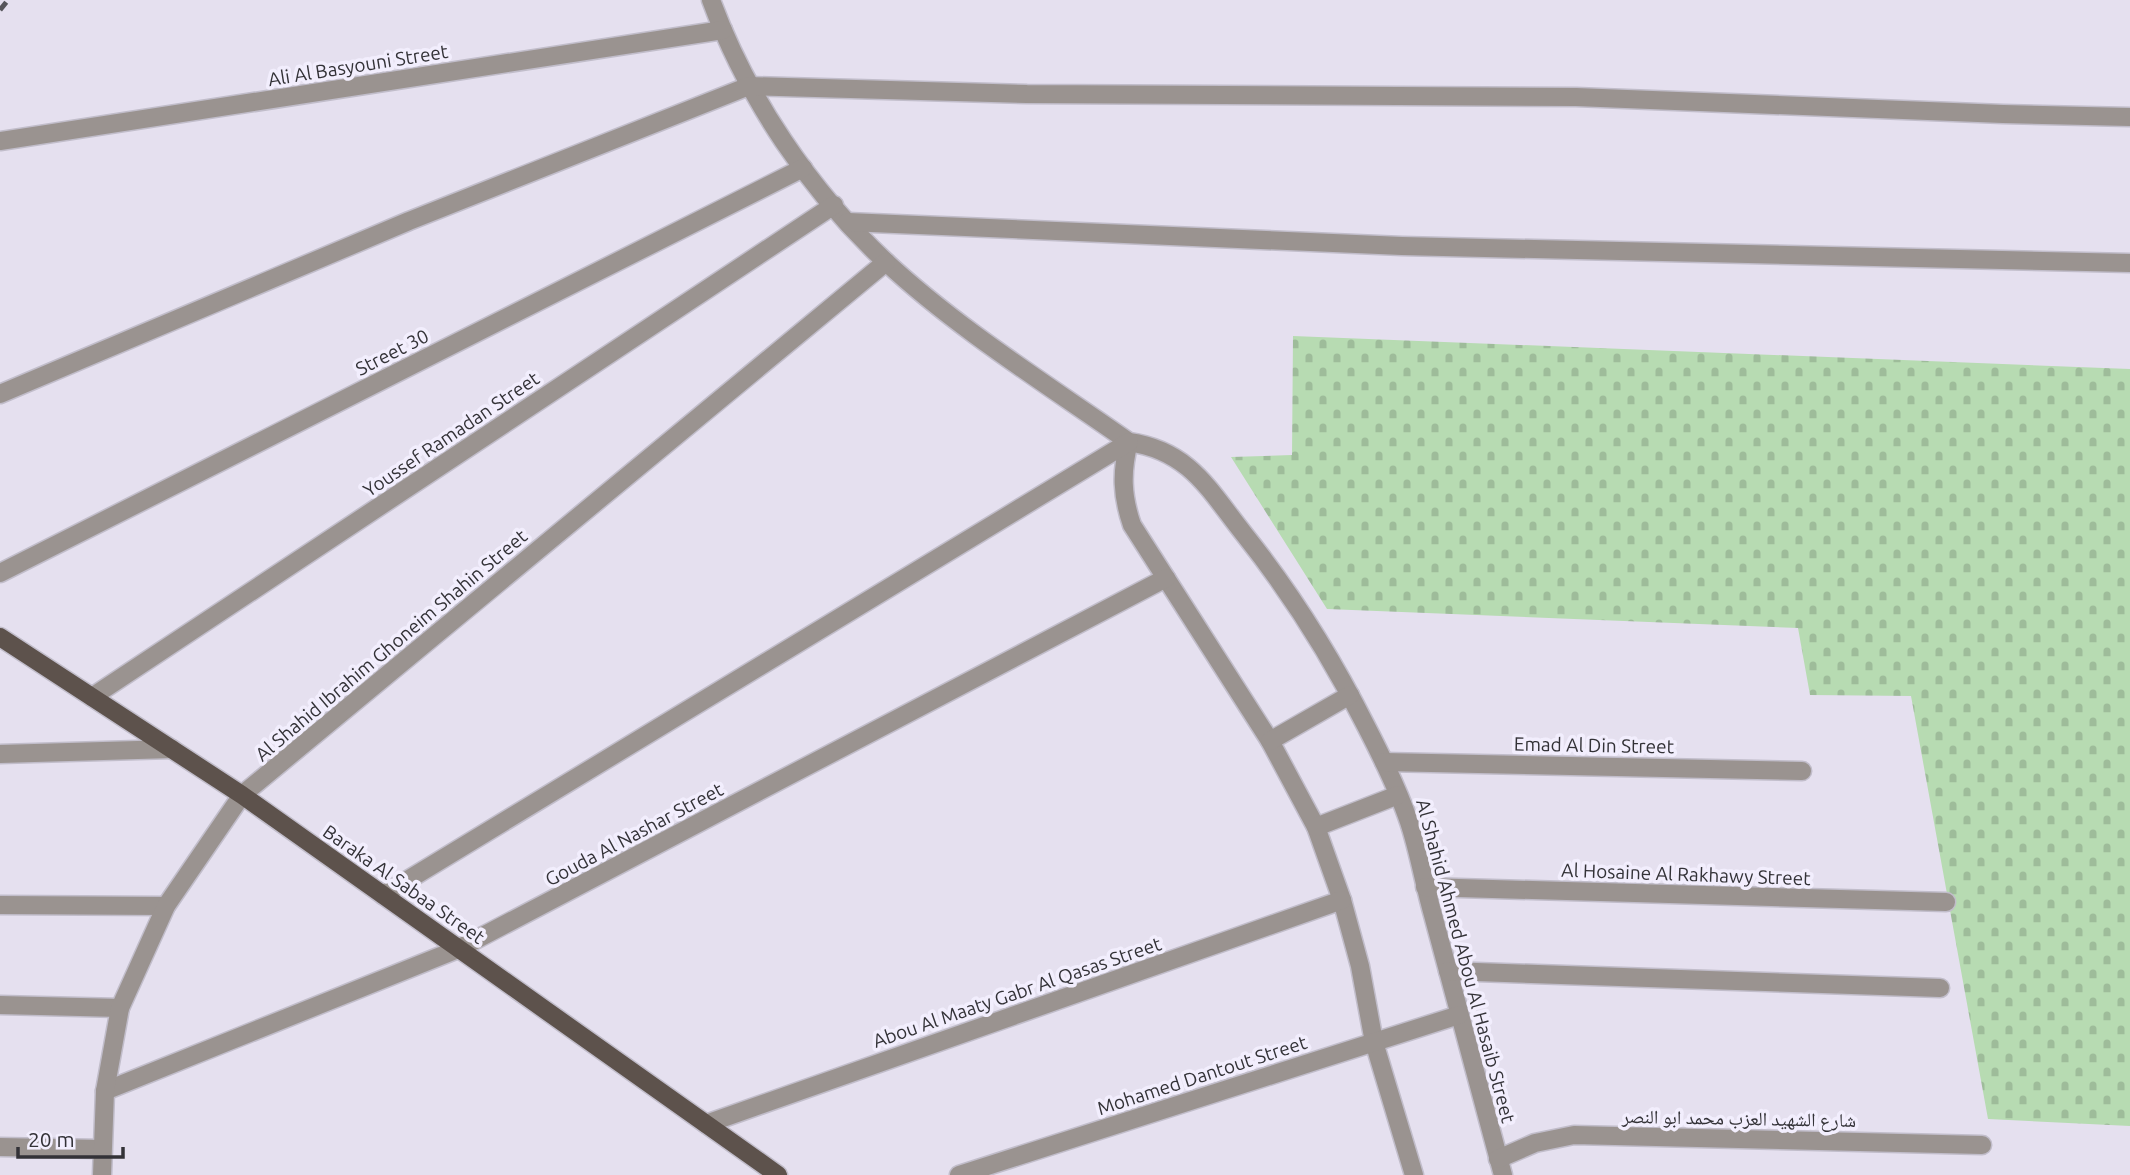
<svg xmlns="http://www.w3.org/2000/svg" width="2130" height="1175" font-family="Ubuntu,'Noto Naskh Arabic',sans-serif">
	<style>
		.cemetery { fill: url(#cemetery-stones) }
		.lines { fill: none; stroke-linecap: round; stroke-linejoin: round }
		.minor-casing { stroke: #c1bdca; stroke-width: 21 }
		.major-casing { stroke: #c1bdca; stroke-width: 21 }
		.minor { stroke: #9a9390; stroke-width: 18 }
		.major { stroke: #5d524c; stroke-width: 18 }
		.rail { stroke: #56555b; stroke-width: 5; stroke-dasharray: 10 5; stroke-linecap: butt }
		.labels { text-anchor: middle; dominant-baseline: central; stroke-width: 7; stroke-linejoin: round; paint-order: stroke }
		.street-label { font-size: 19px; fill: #333237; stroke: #f2eefd }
	</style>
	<defs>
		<pattern id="cemetery-stones" width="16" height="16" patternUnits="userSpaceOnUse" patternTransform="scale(1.75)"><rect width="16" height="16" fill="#b7dbb2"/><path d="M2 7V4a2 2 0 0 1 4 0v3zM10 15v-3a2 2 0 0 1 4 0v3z" fill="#9ebc9a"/></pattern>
	</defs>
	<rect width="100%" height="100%" fill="#e5e0ef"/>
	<path class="cemetery" d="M1293,336L2130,369V1126L1988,1119L1911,696L1810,695L1798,628L1327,609L1231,457L1292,455Z"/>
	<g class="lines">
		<defs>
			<g id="minor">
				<path d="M711,0C747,98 810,191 886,262C958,329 1048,385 1129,442C1190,451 1209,490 1244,534C1291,593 1332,658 1366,726C1382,757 1398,789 1409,822C1419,852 1424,884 1433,915C1456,1001 1479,1088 1503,1175"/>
				<path d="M0,141L723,30"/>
				<path d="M848,222L1402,246L2130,263"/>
				<path d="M0,394L409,221L749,86L1027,94L1576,97L2003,114L2130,117"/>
				<path d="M1129,442C1121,472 1122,496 1132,525L1270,741L1316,827L1342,900L1360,966L1374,1042L1414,1175"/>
				<path d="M0,573L803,168"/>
				<path d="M92,697L834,205"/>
				<path d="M1270,741L1350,695"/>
				<path d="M0,754L172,749"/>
				<path d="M1384,762L1802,771"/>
				<path d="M1316,827L1398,795"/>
				<path d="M1425,887L1946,902"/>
				<path d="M383,895L1129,442"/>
				<path d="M0,905L166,906"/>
				<path d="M1448,971L1940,988"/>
				<path d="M0,1005L120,1008"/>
				<path d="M105,1091L458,949L1166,578"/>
				<path d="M706,1124L1342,900"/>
				<path d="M0,1147L101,1149"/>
				<path d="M1498,1159L1535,1143L1574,1135L1982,1145"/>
				<path d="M102,1175L105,1091L120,1008L166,906L242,795L886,262"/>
				<path d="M959,1175L1459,1015"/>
			</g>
			<path id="major" d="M0,637L242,795L778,1175"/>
		</defs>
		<use href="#minor" class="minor-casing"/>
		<use href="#major" class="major-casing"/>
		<use href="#minor" class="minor"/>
		<use href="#major" class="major"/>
		<path class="rail" d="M0,10L8,0"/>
	</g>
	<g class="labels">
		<g class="street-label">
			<text transform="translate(358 65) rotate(-9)">Ali Al Basyouni Street</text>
			<text transform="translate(392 352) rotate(-27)">Street 30</text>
			<text transform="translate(451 434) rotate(-34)">Youssef Ramadan Street</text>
			<text transform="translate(391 645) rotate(-40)">Al Shahid Ibrahim Ghoneim Shahin Street</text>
			<text transform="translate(1594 745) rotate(1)">Emad Al Din Street</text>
			<text transform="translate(634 834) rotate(-28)">Gouda Al Nashar Street</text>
			<text transform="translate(1686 874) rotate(2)">Al Hosaine Al Rakhawy Street</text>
			<text transform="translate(404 884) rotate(35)">Baraka Al Sabaa Street</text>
			<text transform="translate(1466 961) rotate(75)">Al Shahid Ahmed Abou Al Hasaib Street</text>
			<text transform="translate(1017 992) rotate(-19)">Abou Al Maaty Gabr Al Qasas Street</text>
			<text transform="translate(1202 1075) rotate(-18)">Mohamed Dantout Street</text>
			<text transform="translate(1739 1118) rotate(1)">شارع الشهيد العزب محمد ابو النصر</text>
		</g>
	</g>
	<path d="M18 1147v10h105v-10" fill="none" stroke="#333237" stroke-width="3.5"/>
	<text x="28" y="1147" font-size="21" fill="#333237" stroke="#f2eefd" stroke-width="5" paint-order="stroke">20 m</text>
</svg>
